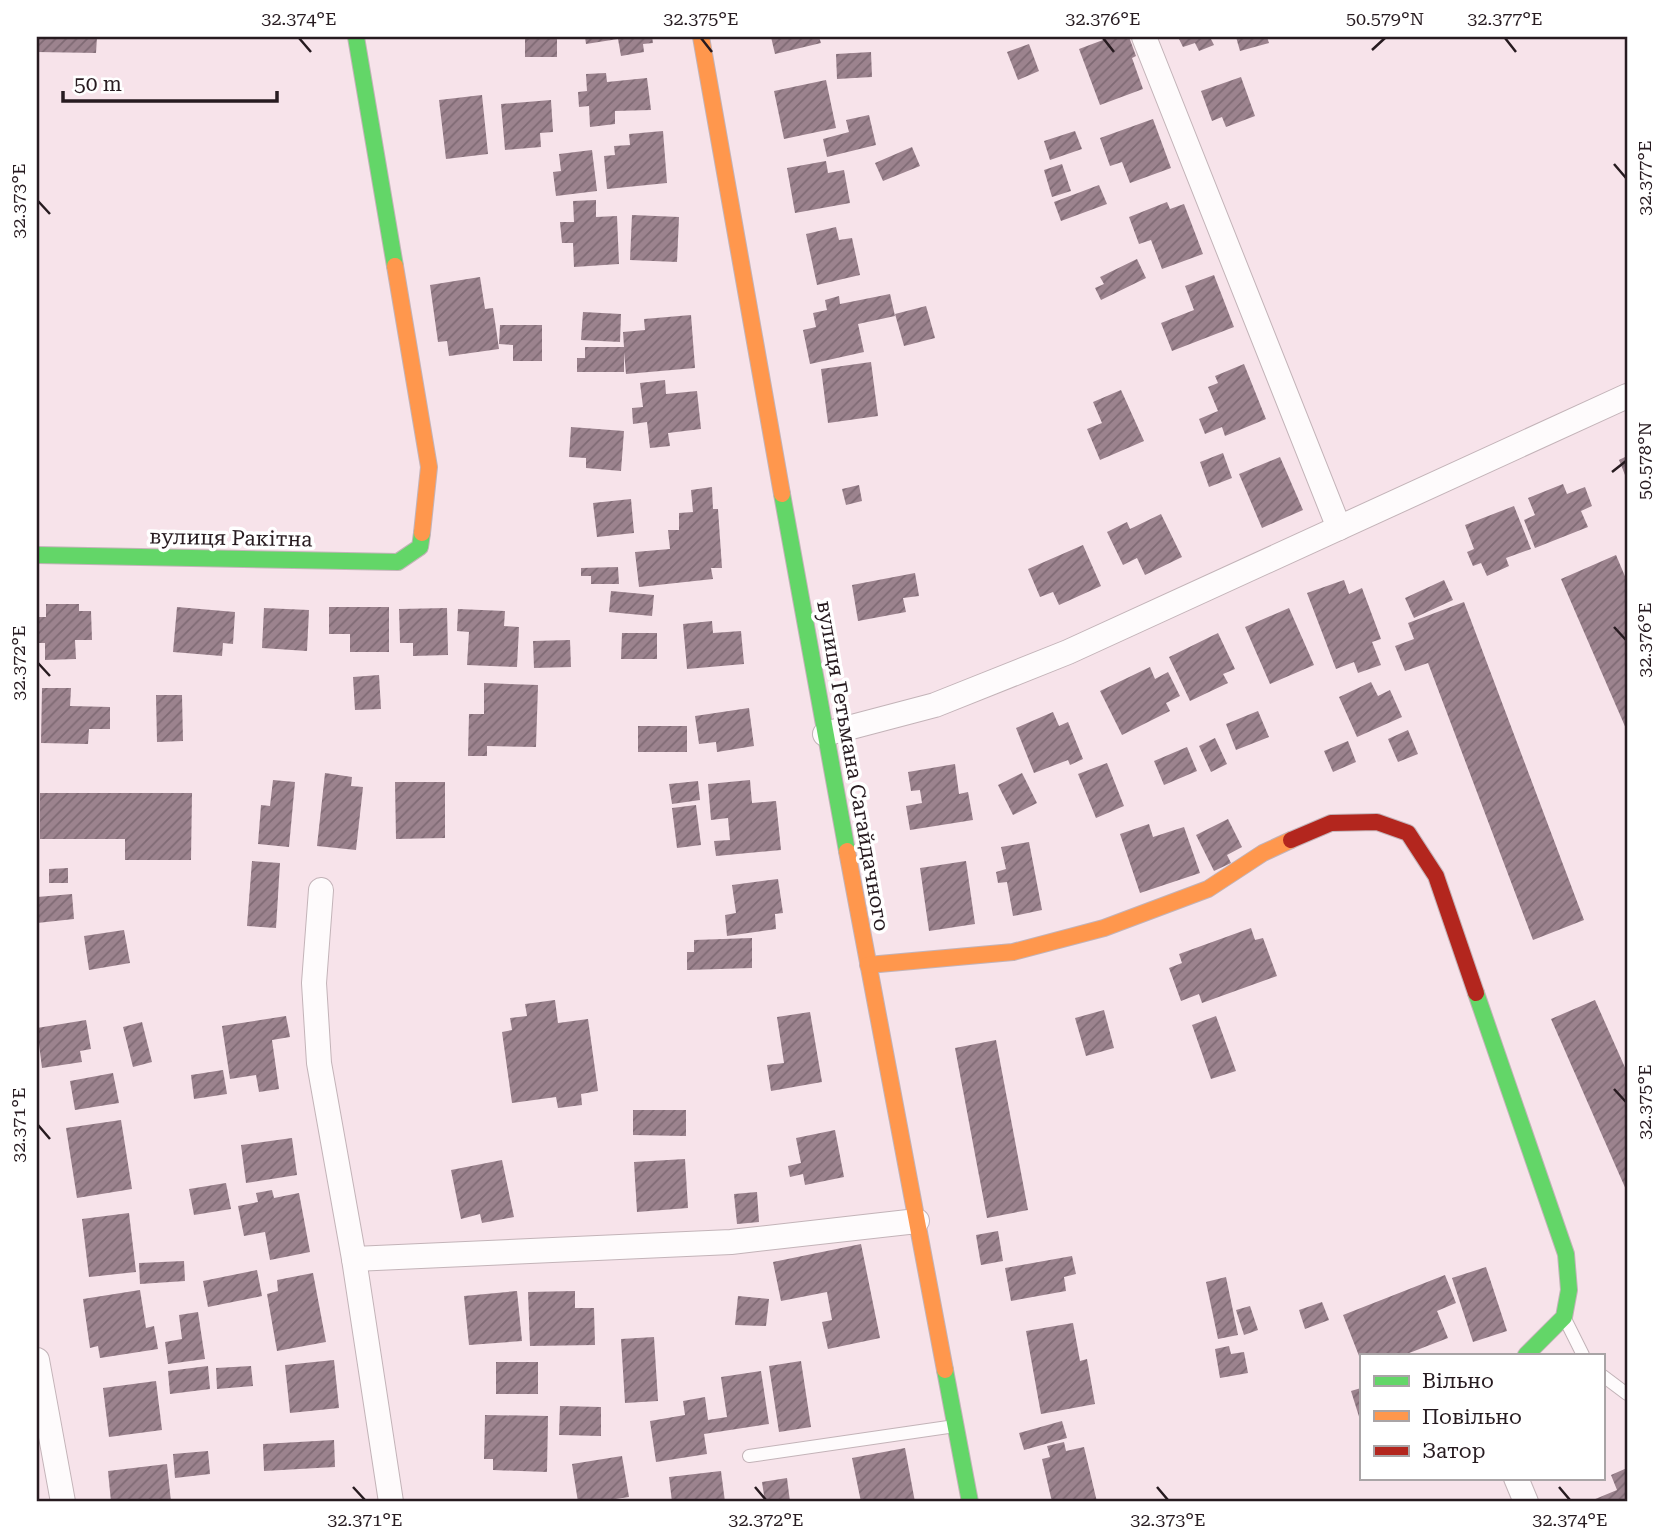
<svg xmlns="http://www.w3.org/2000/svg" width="1664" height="1539" font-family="'Roboto Serif',serif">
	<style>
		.building { fill: url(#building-hatch) }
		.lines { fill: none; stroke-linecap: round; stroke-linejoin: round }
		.lane-casing { stroke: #c3b3b8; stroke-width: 14 }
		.street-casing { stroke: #c3b3b8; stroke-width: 26 }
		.fast-casing { stroke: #c3b3b8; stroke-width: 18 }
		.slow-casing { stroke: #c3b3b8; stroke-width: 18 }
		.jam-casing { stroke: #c3b3b8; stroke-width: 18 }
		.lane { stroke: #fefbfc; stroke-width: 12 }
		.street { stroke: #fefbfc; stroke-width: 24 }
		.fast { stroke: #63d668; stroke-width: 16 }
		.slow { stroke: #ff974d; stroke-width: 16 }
		.jam { stroke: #b3261e; stroke-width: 16 }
		.ticks { fill: none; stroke: #271b20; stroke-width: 2.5 }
		.labels { text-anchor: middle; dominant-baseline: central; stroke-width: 7; stroke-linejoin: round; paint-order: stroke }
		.street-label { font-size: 21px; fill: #271b20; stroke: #fff }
		.neatline { fill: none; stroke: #271b20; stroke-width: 2.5 }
		.ticks-label { font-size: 18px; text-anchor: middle; fill: #271b20 }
	</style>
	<defs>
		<pattern id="building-hatch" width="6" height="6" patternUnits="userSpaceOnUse" patternTransform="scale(1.75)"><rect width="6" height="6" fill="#9c838e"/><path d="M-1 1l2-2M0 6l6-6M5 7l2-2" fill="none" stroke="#7f6a74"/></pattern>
	</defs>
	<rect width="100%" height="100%" fill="#f7e3ea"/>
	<g class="building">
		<path d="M37,37H97L96,53L37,52Z"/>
		<path d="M585,37H652L653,43L643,44L644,52L621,56L618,39L586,44Z"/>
		<path d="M771,37H819L821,43L775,54Z"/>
		<path d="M1111,37H1129L1136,56L1132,58L1143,89L1100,105L1079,49Z"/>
		<path d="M1178,37H1210L1214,45L1199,51L1195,43L1183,47Z"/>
		<path d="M1236,37H1267L1269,43L1240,51Z"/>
		<path d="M525,38L557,39V57H525Z"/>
		<path d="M1029,44L1039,71L1018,80L1007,52Z"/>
		<path d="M871,52L872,77L837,79L836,54Z"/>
		<path d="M606,73L607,82L647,78L651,110L615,111V124L590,127L589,106L579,107L578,92L587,91L586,74Z"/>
		<path d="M1241,77L1255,116L1226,127L1222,117L1212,121L1201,91Z"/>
		<path d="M826,80L836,128L784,139L774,91Z"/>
		<path d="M482,95L488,154L446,159L439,100Z"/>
		<path d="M551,100L553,132L540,133L541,147L505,150L501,104Z"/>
		<path d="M869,115L876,145L827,157L823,139L849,132L846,120Z"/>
		<path d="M1153,119L1171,168L1130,183L1122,162L1110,166L1100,138Z"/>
		<path d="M663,131L667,183L607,189L604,156L615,155L614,146L630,145L629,134Z"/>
		<path d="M1075,131L1082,149L1050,160L1044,141Z"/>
		<path d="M912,147L920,166L883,181L875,163Z"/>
		<path d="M592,150L597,191L556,196L553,172L561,171L559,154Z"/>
		<path d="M826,161L828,173L844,170L850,203L795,213L787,168Z"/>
		<path d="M1062,164L1071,191L1052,197L1044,170Z"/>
		<path d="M1099,185L1107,204L1061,221L1054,202Z"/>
		<path d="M596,200V217L617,216L619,264L574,267L573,243H562L560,222H574L573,201Z"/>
		<path d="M1167,202L1170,209L1184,204L1203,254L1162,269L1151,240L1139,244L1129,217Z"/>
		<path d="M632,215L679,217L677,262L630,260Z"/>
		<path d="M836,227L839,240L852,238L860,275L817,285L806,234Z"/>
		<path d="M1137,259L1146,278L1101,300L1095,288L1104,284L1100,277Z"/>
		<path d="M1214,275L1234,327L1172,351L1161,323L1194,310L1185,286Z"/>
		<path d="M480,277L485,309L493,308L499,349L449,356L447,341L438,342L430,285Z"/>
		<path d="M890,294L895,316L858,324L864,352L810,364L803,330L816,327L813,313L827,310L825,300L839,296L840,304Z"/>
		<path d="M926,306L935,338L904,346L895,314Z"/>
		<path d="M583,312L621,314L620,342L581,340Z"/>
		<path d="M691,315L695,368L626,374L624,352V372H577V358H585V347H624L623,332L645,330L644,319Z"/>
		<path d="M500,325H542V361H513V345L499,344Z"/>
		<path d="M871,362L878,416L828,423L821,369Z"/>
		<path d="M1244,364L1266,419L1225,436L1222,427L1205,434L1199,419L1218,411L1208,387L1218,383L1215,376Z"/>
		<path d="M665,380L666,394L697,391L701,429L668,433L670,446L650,448L647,422L633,424L632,408L643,407L640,383Z"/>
		<path d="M1121,390L1144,441L1100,460L1087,429L1102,423L1093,402Z"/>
		<path d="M571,427L624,431L621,471L586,468V458L569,457Z"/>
		<path d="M1223,453L1232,478L1209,487L1200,462Z"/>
		<path d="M1627,456V480L1619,460Z"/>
		<path d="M1280,457L1303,510L1262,528L1239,474Z"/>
		<path d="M1563,484L1567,494L1585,487L1592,506L1581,511L1588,527L1535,548L1524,520L1535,515L1528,498Z"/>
		<path d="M859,485L862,501L846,505L842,489Z"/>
		<path d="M712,487L713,509H718L722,568H711L713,579L639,587L635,552L670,549L668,530H679V513L693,512L691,490Z"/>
		<path d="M631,499L634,533L597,537L593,503Z"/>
		<path d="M1514,506L1531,549L1506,558L1509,566L1487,576L1481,563L1473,566L1467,552L1474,549L1465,525Z"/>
		<path d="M1161,514L1182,557L1145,575L1137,558L1123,565L1107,532L1127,522L1130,529Z"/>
		<path d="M1083,545L1101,586L1059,605L1053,592L1040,597L1028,569Z"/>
		<path d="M1616,555L1627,581V731L1561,579Z"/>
		<path d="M618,567L619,584H591V576H581V568Z"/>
		<path d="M915,573L919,596L903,598L906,612L858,621L852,585Z"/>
		<path d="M1344,580L1349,594L1362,588L1381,639L1372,642L1381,665L1358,673L1354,662L1336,669L1307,593Z"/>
		<path d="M1444,580L1453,600L1414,618L1405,598Z"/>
		<path d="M611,591L654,595L652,616L609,612Z"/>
		<path d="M1464,602L1584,920L1533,940L1428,663L1405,671L1395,646L1414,639L1408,623Z"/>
		<path d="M46,604H79V611H91L92,640H75L76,659L45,660V643H37V617H46Z"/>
		<path d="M177,607L235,612L233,644L223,643L222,656L173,652Z"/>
		<path d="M329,607H389V652H350V634H329Z"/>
		<path d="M264,608L309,610L307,651L262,648Z"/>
		<path d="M447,608L448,655L413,656V643H400L399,609Z"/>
		<path d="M1289,608L1314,665L1270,684L1245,627Z"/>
		<path d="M458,609L505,611L504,626L519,627L517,667L467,665L469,632L457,631Z"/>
		<path d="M712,621L713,633L741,631L744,664L687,669L683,624Z"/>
		<path d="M622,633H657V659H621Z"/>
		<path d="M1218,633L1235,669L1223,674L1228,683L1190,701L1169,657Z"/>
		<path d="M570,640L571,667L534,668L533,641Z"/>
		<path d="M1150,667L1155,679L1168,672L1180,696L1166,703L1170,711L1122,735L1100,691Z"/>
		<path d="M379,675L381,709L355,710L353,677Z"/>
		<path d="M1371,682L1378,696L1390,690L1402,717L1357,737L1339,697Z"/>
		<path d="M484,683L538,685L536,747L487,746V756H468L469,714H484Z"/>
		<path d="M42,688H71L70,706L110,707V729H89L88,744L41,743Z"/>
		<path d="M156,695H182L183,741L157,742Z"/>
		<path d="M749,708L754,746L717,752L716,742L699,744L695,716Z"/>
		<path d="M1258,711L1269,737L1236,750L1226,724Z"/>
		<path d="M1053,712L1059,726L1068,722L1083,759L1070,765L1068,760L1034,773L1016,728Z"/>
		<rect x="638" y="726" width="49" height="26"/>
		<path d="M1408,730L1418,754L1398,762L1388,739Z"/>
		<path d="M1215,738L1227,764L1211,772L1199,746Z"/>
		<path d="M1348,741L1356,762L1333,772L1324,751Z"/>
		<path d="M1187,747L1197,771L1164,785L1154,761Z"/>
		<path d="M1107,763L1124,806L1096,818L1078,774Z"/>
		<path d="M955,764L959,794L968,792L973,820L910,830L906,806L922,803L920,790L911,791L908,772Z"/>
		<path d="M325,773L352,777L351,786L363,787L356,850L317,846Z"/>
		<path d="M1022,773L1037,803L1013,815L998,785Z"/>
		<path d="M273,780L295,782L289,847L258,844L261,805L270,806Z"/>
		<path d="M750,780L752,803L776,801L781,850L716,856L714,841L730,840L728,818L711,820L708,784Z"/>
		<path d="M698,781L700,800L672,804L669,784Z"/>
		<path d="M395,782H445V838L396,839Z"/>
		<path d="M40,793H192L191,860H125V839H40Z"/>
		<path d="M696,805L701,845L677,848L672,808Z"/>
		<path d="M1228,819L1242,847L1227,855L1231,863L1214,871L1196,835Z"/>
		<path d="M1149,824L1153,837L1184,827L1200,873L1140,893L1120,834Z"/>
		<path d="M1029,842L1042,910L1013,916L1007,882L998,883L996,872L1006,869L1001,847Z"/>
		<path d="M252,861L280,863L276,928L247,926Z"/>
		<path d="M966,861L975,924L929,931L920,868Z"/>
		<path d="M68,868V883H49V869Z"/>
		<path d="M778,879L783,913L775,914L776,929L727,936L725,915L736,913L732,885Z"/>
		<path d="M72,894L74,919L37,923V897Z"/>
		<path d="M1251,928L1255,940L1263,938L1277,976L1202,1003L1199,994L1181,1001L1169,968L1182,963L1179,954Z"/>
		<path d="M124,930L130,963L89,970L84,936Z"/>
		<path d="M752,938V968L687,970V952H694V940Z"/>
		<path d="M555,1000L558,1023L588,1019L598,1091L581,1094L582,1105L558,1108L556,1097L512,1103L502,1032L512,1030L510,1018L527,1016L525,1004Z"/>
		<path d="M1595,1000L1627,1072V1192L1551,1019Z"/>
		<path d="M1104,1010L1114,1048L1086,1056L1075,1018Z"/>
		<path d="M810,1012L822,1082L771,1091L767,1065L784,1063L777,1017Z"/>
		<path d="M286,1016L290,1037L272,1040L279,1089L259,1092L256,1075L230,1079L222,1026Z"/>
		<path d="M1216,1016L1236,1071L1211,1079L1192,1025Z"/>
		<path d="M86,1020L91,1049L80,1051L82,1062L42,1068L37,1028Z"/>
		<path d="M142,1022L152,1062L133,1067L123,1027Z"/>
		<path d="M996,1040L1028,1210L987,1218L955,1048Z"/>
		<path d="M223,1070L227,1094L194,1099L191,1075Z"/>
		<path d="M113,1073L119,1103L75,1110L70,1081Z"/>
		<path d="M633,1110H686V1136L633,1135Z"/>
		<path d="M121,1120L132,1189L77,1198L66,1128Z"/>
		<path d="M835,1130L844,1177L805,1185L803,1174L790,1177L788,1166L801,1163L796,1138Z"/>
		<path d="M292,1138L297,1175L246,1183L241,1145Z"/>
		<path d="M685,1159L688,1208L637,1212L634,1162Z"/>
		<path d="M502,1160L514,1217L482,1223L480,1214L461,1219L451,1170Z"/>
		<path d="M226,1183L231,1209L194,1215L189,1189Z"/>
		<path d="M272,1190L274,1198L299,1193L310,1252L270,1260L265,1232L244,1236L238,1206L258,1202L256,1193Z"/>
		<path d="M757,1192L759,1222L737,1224L734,1194Z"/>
		<path d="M129,1213L136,1272L89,1277L82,1219Z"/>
		<path d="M998,1231L1003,1261L981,1265L976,1235Z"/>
		<path d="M861,1244L880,1338L828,1349L822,1322L832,1320L827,1292L781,1301L773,1262Z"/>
		<path d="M1072,1256L1076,1274L1064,1277L1066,1291L1011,1301L1005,1268Z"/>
		<path d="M184,1261L185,1281L140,1284L139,1263Z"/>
		<path d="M1486,1267L1507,1331L1473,1342L1452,1278Z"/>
		<path d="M257,1270L262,1296L208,1307L203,1281Z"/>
		<path d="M313,1273L326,1342L277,1351L267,1294L278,1291L277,1280Z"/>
		<path d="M1445,1275L1456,1303L1437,1311L1448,1338L1404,1355H1361V1361L1343,1315Z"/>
		<path d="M1226,1277L1238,1335L1218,1339L1206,1282Z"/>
		<path d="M140,1290L146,1328L154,1326L158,1349L100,1358L98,1346L90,1348L83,1299Z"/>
		<path d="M517,1291L522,1341L469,1345L464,1296Z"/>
		<path d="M575,1291V1308H594L595,1345L530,1346L528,1292Z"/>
		<path d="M738,1296L769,1299L766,1326L735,1325Z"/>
		<path d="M1322,1302L1329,1320L1305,1329L1299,1310Z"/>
		<path d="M1250,1306L1258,1330L1244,1335L1236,1310Z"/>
		<path d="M198,1312L205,1359L168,1364L165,1342L182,1339L179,1315Z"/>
		<path d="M1073,1323L1080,1361L1087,1359L1095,1404L1041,1414L1026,1331Z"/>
		<path d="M654,1337L658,1401L625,1403L621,1339Z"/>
		<path d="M1229,1346L1231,1354L1244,1352L1248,1373L1220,1378L1215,1349Z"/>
		<path d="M334,1360L339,1408L290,1413L285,1365Z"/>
		<path d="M801,1361L811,1427L779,1432L769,1366Z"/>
		<rect x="496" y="1362" width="42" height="32"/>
		<path d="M208,1366L210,1389L170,1394L168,1371Z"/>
		<path d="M251,1366L253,1386L217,1389L216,1368Z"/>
		<path d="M761,1371L769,1424L704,1434L707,1454L656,1462L650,1421L685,1415L683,1401L705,1397L708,1420L727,1417L721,1377Z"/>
		<path d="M156,1381L162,1430L109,1437L103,1388Z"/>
		<path d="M1361,1388V1423L1351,1391Z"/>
		<path d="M560,1406L601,1407V1436L559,1435Z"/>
		<path d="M485,1415L548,1416L547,1472L493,1470V1459H484Z"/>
		<path d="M1062,1421L1067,1438L1024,1450L1019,1433Z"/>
		<path d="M334,1440L335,1467L264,1471L263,1444Z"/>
		<path d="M1064,1442L1066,1451L1084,1447L1097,1502H1052L1042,1459L1050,1457L1047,1446Z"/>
		<path d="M905,1448L915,1502H861L852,1458Z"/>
		<path d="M208,1451L210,1474L175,1478L173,1454Z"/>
		<path d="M622,1456L629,1497L595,1502H578L572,1464Z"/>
		<path d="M167,1464L171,1502H111L108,1471Z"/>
		<path d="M1627,1468V1502H1588L1617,1490L1611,1475Z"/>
		<path d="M721,1471L725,1502H672L669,1477Z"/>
		<path d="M787,1478L790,1502H765L762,1482Z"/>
	</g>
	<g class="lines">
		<defs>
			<g id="lane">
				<path d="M1566,1321L1583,1355"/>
				<path d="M1603,1376L1627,1394"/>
				<path d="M749,1456L955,1426"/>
			</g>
			<g id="street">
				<path d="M1144,37L1339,528"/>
				<path d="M825,734L935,705L1068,652L1627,396"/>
				<path d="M321,890L314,983L319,1063L354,1259L391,1502"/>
				<path d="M354,1259L731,1242L917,1221"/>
				<path d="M37,1360L63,1502"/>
				<path d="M1516,1478L1526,1502"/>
			</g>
			<g id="fast">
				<path d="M356,37L395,266"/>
				<path d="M782,494L847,851"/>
				<path d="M37,555L398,562L420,547L422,533"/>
				<path d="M1476,993L1566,1254L1569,1290L1564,1317L1526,1355"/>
				<path d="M945,1370L970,1502"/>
			</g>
			<g id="slow">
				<path d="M701,37L782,494"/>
				<path d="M395,266L429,467L422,533"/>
				<path d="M847,851L945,1370"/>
				<path d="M868,965L1013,952L1104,928L1208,889L1263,853L1291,840"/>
			</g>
			<path id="jam" d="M1291,840L1331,823L1377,822L1408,833L1436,876L1476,993"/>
		</defs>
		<use href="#lane" class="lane-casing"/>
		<use href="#street" class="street-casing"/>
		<use href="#fast" class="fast-casing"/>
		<use href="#slow" class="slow-casing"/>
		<use href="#jam" class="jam-casing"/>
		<use href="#lane" class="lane"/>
		<use href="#street" class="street"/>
		<use href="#fast" class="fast"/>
		<use href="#slow" class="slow"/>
		<use href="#jam" class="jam"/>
	</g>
	<path class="ticks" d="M299,38L311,52M701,38L712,52M1103,38L1114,52M1505,38L1516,52M1372,50L1385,38M1614,164L1626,178M38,201L50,214M1612,472L1626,461M1614,627L1626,640M38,663L50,676M1614,1089L1626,1102M38,1125L50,1139M353,1487L365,1500M755,1487L766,1500M1157,1487L1168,1500M1559,1487L1570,1500"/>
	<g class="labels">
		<g class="street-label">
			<text transform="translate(231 538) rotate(1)">вулиця Ракітна</text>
			<text transform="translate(853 766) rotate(80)">вулиця Гетьмана Сагайдачного</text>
		</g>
	</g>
	<rect width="1664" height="1539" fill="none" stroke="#ffffff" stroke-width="77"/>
	<rect x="1360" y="1354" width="245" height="126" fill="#ffffff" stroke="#a9a4a6" stroke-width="2"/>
	<rect x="1374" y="1376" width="35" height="10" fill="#63d668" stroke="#a9a4a6" stroke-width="2"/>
	<text x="1422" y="1388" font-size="21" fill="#271b20">Вільно</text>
	<rect x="1374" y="1411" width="35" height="10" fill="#ff974d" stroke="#a9a4a6" stroke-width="2"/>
	<text x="1422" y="1424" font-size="21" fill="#271b20">Повільно</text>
	<rect x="1374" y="1446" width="35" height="10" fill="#b3261e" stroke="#a9a4a6" stroke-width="2"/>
	<text x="1422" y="1458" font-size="21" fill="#271b20">Затор</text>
	<path d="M63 91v10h214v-10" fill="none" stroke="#271b20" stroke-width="3.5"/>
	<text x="74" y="91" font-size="21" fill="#271b20" stroke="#ffffff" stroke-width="5" paint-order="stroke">50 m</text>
	<rect x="38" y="38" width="1588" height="1462" class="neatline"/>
	<g class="ticks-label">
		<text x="299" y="25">32.374°E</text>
		<text x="701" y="25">32.375°E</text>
		<text x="1103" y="25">32.376°E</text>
		<text x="1385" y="25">50.579°N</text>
		<text x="1505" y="25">32.377°E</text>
		<text transform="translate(1645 178) rotate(-90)" y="6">32.377°E</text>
		<text transform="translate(19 201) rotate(-90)" y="6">32.373°E</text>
		<text transform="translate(1645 461) rotate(-90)" y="6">50.578°N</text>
		<text transform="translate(1645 640) rotate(-90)" y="6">32.376°E</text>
		<text transform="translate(19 663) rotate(-90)" y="6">32.372°E</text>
		<text transform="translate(1645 1102) rotate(-90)" y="6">32.375°E</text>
		<text transform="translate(19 1125) rotate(-90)" y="6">32.371°E</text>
		<text x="365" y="1526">32.371°E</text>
		<text x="766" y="1526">32.372°E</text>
		<text x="1168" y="1526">32.373°E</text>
		<text x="1570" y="1526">32.374°E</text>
	</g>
</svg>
